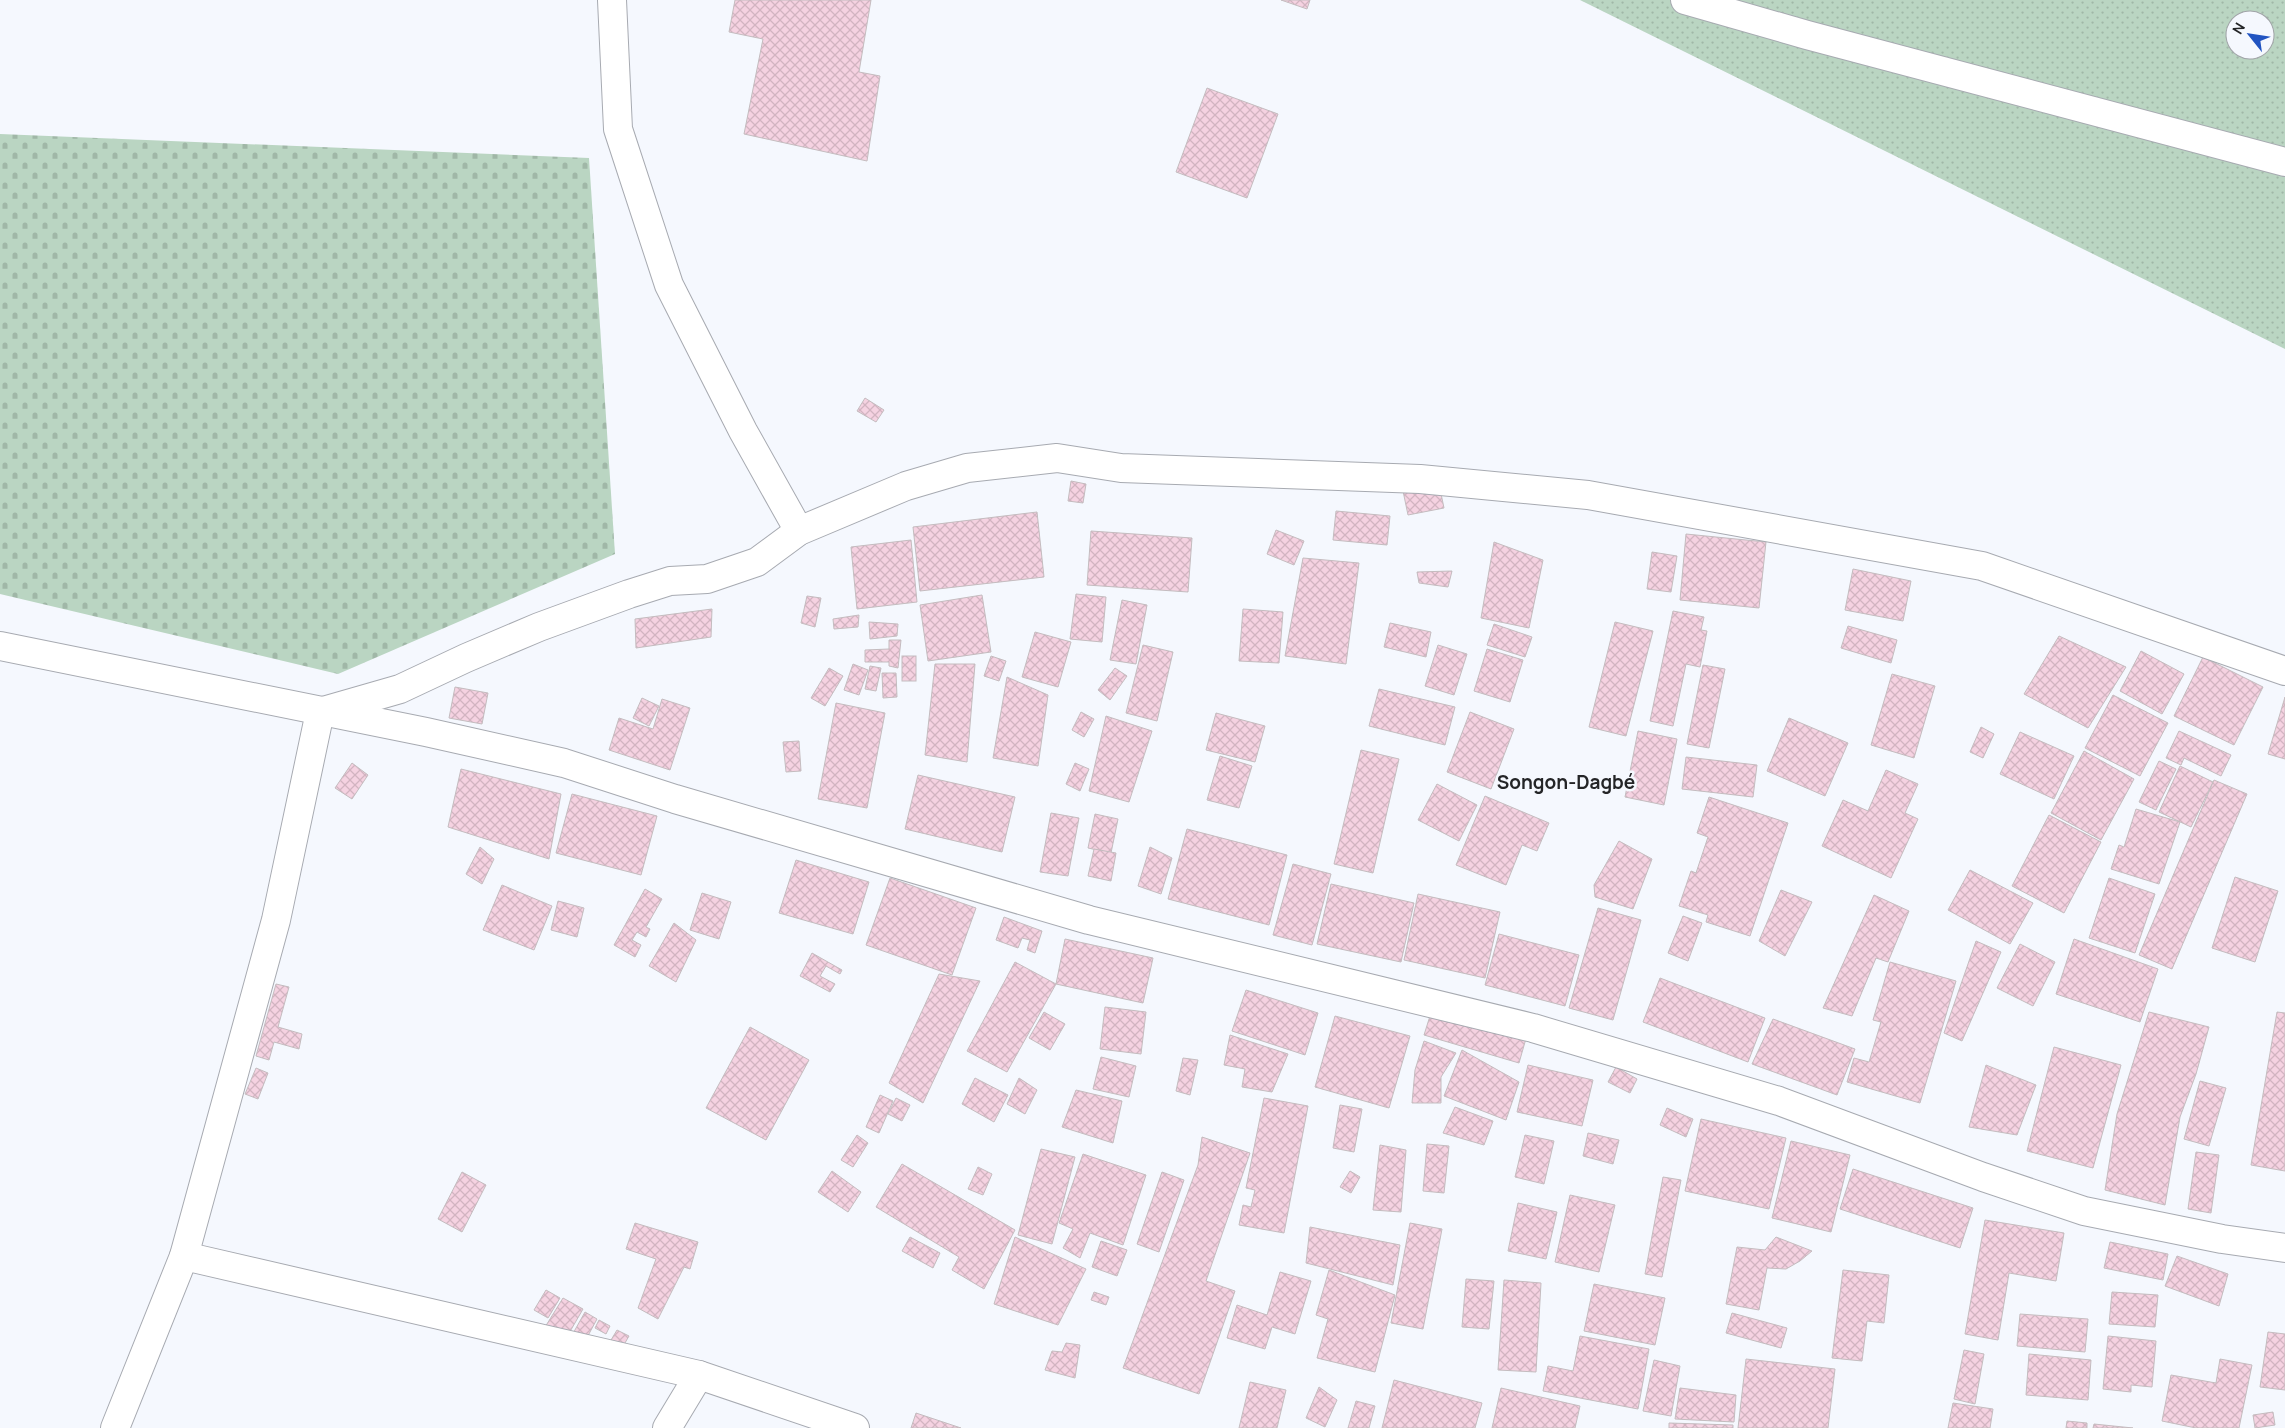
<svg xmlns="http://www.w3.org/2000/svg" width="2285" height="1428" font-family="Manrope,sans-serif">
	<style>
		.grass { fill: url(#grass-dots); fill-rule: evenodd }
		.cemetery { fill: url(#cemetery-stones) }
		.building { fill: url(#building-cross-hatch); stroke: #c4bcbf }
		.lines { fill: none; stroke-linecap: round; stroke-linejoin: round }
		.minor-casing { stroke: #a7aab1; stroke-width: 30 }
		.minor { stroke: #fff; stroke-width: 28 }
		.labels { text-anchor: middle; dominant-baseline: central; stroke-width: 5; stroke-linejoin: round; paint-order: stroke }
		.neighbourhood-label { font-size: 19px; font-weight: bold; fill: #242527; stroke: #f5f8fe }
	</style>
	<defs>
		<pattern id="grass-dots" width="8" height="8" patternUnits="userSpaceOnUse" patternTransform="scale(1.25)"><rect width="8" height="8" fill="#bad5c2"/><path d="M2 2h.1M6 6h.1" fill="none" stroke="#a0b7a7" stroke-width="1.8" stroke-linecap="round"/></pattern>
		<pattern id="cemetery-stones" width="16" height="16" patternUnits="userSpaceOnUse" patternTransform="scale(1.25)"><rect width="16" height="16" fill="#bad5c2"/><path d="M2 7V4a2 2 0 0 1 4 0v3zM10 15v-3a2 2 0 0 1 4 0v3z" fill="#a0b7a7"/></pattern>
		<pattern id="building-cross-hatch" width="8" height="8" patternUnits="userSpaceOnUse" patternTransform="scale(1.25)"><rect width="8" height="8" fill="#f5d2e1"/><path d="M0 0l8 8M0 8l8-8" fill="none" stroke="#d2b4c1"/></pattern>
	</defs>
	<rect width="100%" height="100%" fill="#f5f8fe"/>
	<path class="grass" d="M1580,0H2285V349ZM2235,20H2265V50H2235Z"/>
	<path class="cemetery" d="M0,134L589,158L615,554L338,674L0,594Z"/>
	<g class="building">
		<path d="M735,0H871L859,72L880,76L867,161L744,134L763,39L729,32Z"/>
		<path d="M1281,0H1310L1307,9Z"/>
		<path d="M1207,88L1278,114L1247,198L1176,172Z"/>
		<path d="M865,398L884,410L876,422L857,411Z"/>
		<path d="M1071,481L1086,484L1083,503L1068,501Z"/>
		<path d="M1439,484L1444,508L1408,515L1403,491Z"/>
		<path d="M1336,511L1390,516L1387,545L1333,540Z"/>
		<path d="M1037,512L1044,577L920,591L913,527Z"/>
		<path d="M1276,530L1304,541L1294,565L1267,554Z"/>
		<path d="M1091,531L1192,538L1188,592L1087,585Z"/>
		<path d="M1686,534L1766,542L1759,608L1680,600Z"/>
		<path d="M911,540L917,602L857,609L851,547Z"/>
		<path d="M1494,542L1543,560L1529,628L1481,618Z"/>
		<path d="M1652,552L1677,556L1671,592L1647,589Z"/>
		<path d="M1303,558L1359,563L1346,664L1285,656Z"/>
		<path d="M1853,569L1911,581L1903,621L1845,610Z"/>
		<path d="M1452,571L1448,587L1419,583L1417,572Z"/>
		<path d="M1076,594L1106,597L1102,642L1070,639Z"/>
		<path d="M982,595L991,652L928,661L920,605Z"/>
		<path d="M807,596L821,598L815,627L801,623Z"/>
		<path d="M1122,600L1147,605L1136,664L1110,660Z"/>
		<path d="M712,609L711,637L636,648L635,619Z"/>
		<path d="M1243,609L1283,612L1279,663L1239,661Z"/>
		<path d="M1673,611L1704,617L1701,630L1707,631L1700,667L1686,664L1673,726L1650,721Z"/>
		<path d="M859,615L858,627L834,629L833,619Z"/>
		<path d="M869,622L898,624L897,636L870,639Z"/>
		<path d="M1615,622L1653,631L1626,736L1589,727Z"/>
		<path d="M1390,623L1431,632L1426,657L1384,647Z"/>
		<path d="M1494,624L1532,637L1525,657L1487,645Z"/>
		<path d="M1848,626L1897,640L1891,663L1841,648Z"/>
		<path d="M1035,632L1071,642L1058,687L1022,677Z"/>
		<path d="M2059,636L2126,667L2088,728L2024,694Z"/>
		<path d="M889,640H901L898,668L889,666V662H865V650L889,649Z"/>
		<path d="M1143,645L1173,652L1157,721L1126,713Z"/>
		<path d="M1438,645L1467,654L1454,695L1425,686Z"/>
		<path d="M1487,649L1523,660L1510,702L1474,691Z"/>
		<path d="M2141,651L2184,674L2162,714L2120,691Z"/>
		<rect x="902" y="656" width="14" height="25"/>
		<path d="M991,656L1006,661L999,681L984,676Z"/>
		<path d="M2203,657L2263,687L2234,745L2174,716Z"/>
		<path d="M853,664L868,670L859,695L844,690Z"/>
		<path d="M935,664H975L967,762L925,755Z"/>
		<path d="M1703,665L1725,669L1709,748L1687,744Z"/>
		<path d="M870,666L881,668L876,691L865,689Z"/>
		<path d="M829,668L843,676L825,706L811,698Z"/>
		<path d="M1115,668L1127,676L1110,700L1098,690Z"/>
		<path d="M882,673H896L897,697L883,698Z"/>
		<path d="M1892,674L1935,686L1914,758L1871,745Z"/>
		<path d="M1007,677L1048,695L1038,766L993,758Z"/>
		<path d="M455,687L488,693L482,724L449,718Z"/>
		<path d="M1379,689L1455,707L1445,745L1369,726Z"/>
		<path d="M2113,695L2168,723L2140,776L2085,748Z"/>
		<path d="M2285,697V759L2268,754Z"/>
		<path d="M642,698L659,706L649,726L633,718Z"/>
		<path d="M662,699L690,708L670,770L609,750L619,718L653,729Z"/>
		<path d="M836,703L885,713L867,808L818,799Z"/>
		<path d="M1081,712L1094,719L1084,737L1072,730Z"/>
		<path d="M1470,712L1514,729L1491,789L1447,772Z"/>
		<path d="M1216,713L1265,726L1255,762L1206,750Z"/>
		<path d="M1106,716L1152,731L1129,802L1089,791Z"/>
		<path d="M1789,718L1848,743L1825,796L1767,771Z"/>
		<path d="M1981,727L1994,734L1983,758L1970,752Z"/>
		<path d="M1638,731L1677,739L1664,805L1625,797Z"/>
		<path d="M2179,731L2231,755L2221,776L2184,758L2181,765L2166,758Z"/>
		<path d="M2020,732L2074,756L2054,799L2000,774Z"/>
		<path d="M799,741L801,771L786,772L783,742Z"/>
		<path d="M1361,750L1399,759L1373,873L1334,864Z"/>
		<path d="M2084,751L2134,779L2101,840L2051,813Z"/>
		<path d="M1220,756L1252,766L1239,808L1207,800Z"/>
		<path d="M1686,757L1757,765L1753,797L1682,789Z"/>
		<path d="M2159,761L2176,769L2156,810L2139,802Z"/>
		<path d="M352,763L368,775L352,799L335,788Z"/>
		<path d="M1075,763L1089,769L1080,791L1066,784Z"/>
		<path d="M2180,766L2213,782L2191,827L2159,812Z"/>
		<path d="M461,769L561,794L549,859L448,827Z"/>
		<path d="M1886,770L1918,784L1905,813L1918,819L1891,878L1822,846L1843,800L1868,811Z"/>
		<path d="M918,775L1015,797L1002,852L905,829Z"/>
		<path d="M2214,780L2247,794L2172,969L2139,955Z"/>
		<path d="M1437,784L1477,805L1459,841L1418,820Z"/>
		<path d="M572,794L657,816L641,875L556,853Z"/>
		<path d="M1485,796L1549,823L1537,851L1522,845L1506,885L1456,865Z"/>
		<path d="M1709,797L1788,823L1750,936L1706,922L1708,915L1679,906L1691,871L1696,873L1708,837L1697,833Z"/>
		<path d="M2136,809L2180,822L2159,884L2111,869L2119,845L2124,847Z"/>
		<path d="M1051,813L1079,818L1068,876L1040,872Z"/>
		<path d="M1095,814L1118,819L1111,853L1088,848Z"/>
		<path d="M2049,815L2101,842L2064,913L2012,886Z"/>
		<path d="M1187,829L1287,855L1269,925L1168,899Z"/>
		<path d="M1619,841L1652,859L1633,909L1595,897L1594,885Z"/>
		<path d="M480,847L494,859L482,884L466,874Z"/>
		<path d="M1150,847L1172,858L1161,894L1138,886Z"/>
		<path d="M1094,849L1116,853L1111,881L1088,876Z"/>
		<path d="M796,860L869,882L853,934L779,913Z"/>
		<path d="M1293,864L1331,874L1312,945L1273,935Z"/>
		<path d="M1970,870L2033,903L2010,944L1948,910Z"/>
		<path d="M2235,877L2278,891L2255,962L2212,948Z"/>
		<path d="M890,878L976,908L952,975L866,945Z"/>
		<path d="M2109,878L2155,894L2135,953L2089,938Z"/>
		<path d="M1331,884L1414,903L1401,962L1317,944Z"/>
		<path d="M502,885L552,906L534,950L483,930Z"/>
		<path d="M645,889L662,899L646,927L650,929L646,937L637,932L632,940L641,945L635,957L614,945Z"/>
		<path d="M1781,890L1812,902L1785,956L1759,941Z"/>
		<path d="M702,893L731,902L719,939L690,930Z"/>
		<path d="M1418,894L1500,912L1485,978L1404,960Z"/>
		<path d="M1874,895L1909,911L1888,962L1876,958L1852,1016L1823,1008Z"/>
		<path d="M558,901L584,908L577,937L551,930Z"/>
		<path d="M1598,908L1641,920L1613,1020L1569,1008Z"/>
		<path d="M1683,916L1702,923L1688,961L1668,953Z"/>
		<path d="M1004,917L1042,931L1035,953L1027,950L1030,940L1022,938L1018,948L996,940Z"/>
		<path d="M674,923L696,940L676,982L649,966Z"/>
		<path d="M1499,934L1579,955L1565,1006L1485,985Z"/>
		<path d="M1065,939L1153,958L1143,1003L1056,984Z"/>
		<path d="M2074,939L2158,969L2140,1022L2056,994Z"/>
		<path d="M1976,941L2001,952L1962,1041L1944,1033Z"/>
		<path d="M2020,944L2055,962L2033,1006L1997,988Z"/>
		<path d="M812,953L842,970L840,974L826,966L820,976L835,984L830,992L800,976Z"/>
		<path d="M1015,962L1056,984L1007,1072L967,1051Z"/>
		<path d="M1890,962L1956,981L1920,1103L1847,1082L1854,1058L1869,1062L1881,1022L1873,1020Z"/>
		<path d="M939,974L980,981L923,1103L889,1083Z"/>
		<path d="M1660,978L1765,1018L1748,1062L1643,1022Z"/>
		<path d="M276,984L289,987L278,1027L302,1034L299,1049L274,1042L269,1060L256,1056Z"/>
		<path d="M1246,990L1318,1013L1305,1055L1232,1031Z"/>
		<path d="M1435,1000L1529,1028L1519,1063L1424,1035Z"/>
		<path d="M1105,1007L1146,1012L1141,1054L1100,1049Z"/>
		<path d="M1044,1012L1065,1024L1050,1050L1029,1038Z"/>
		<path d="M2149,1012L2209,1027L2196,1074L2180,1117L2165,1205L2105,1190L2117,1114Z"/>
		<path d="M2277,1012L2285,1013V1171L2251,1165Z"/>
		<path d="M1335,1016L1410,1036L1389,1108L1315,1087Z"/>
		<path d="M1773,1019L1855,1049L1837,1095L1752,1064Z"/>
		<path d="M750,1027L809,1060L766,1140L706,1108Z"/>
		<path d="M1230,1035L1288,1054L1272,1092L1242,1087L1245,1069L1224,1065Z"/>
		<path d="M1424,1041L1456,1053L1441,1077V1103H1412L1415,1070Z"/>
		<path d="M2054,1047L2121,1065L2093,1168L2027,1151Z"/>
		<path d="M1462,1050L1519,1082L1506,1120L1444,1096Z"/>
		<path d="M1101,1057L1136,1066L1129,1097L1093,1089Z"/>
		<path d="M1183,1058L1198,1060L1190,1095L1176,1091Z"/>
		<path d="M1528,1065L1593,1080L1582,1126L1517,1112Z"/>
		<path d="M1986,1065L2036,1085L2017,1135L1969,1127Z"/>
		<path d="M1616,1067L1637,1079L1630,1093L1608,1082Z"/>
		<path d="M256,1068L268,1073L258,1099L245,1094Z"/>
		<path d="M975,1078L1008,1095L994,1122L962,1104Z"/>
		<path d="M1019,1078L1037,1090L1025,1114L1007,1104Z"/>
		<path d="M2200,1081L2226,1088L2209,1146L2184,1139Z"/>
		<path d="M1076,1090L1122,1101L1113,1143L1062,1127Z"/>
		<path d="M880,1095L893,1101L879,1133L866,1127Z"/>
		<path d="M896,1098L910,1105L902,1121L888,1114Z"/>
		<path d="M1264,1098L1308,1106L1284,1233L1239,1225L1243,1205L1251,1207L1255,1190L1246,1188Z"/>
		<path d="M1340,1105L1362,1109L1354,1152L1333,1148Z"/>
		<path d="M1455,1107L1493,1121L1484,1145L1443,1133Z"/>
		<path d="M1667,1108L1693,1119L1686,1137L1660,1125Z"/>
		<path d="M1701,1119L1786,1138L1769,1209L1685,1191Z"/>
		<path d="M1588,1133L1619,1140L1613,1164L1583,1156Z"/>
		<path d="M857,1135L868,1143L853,1167L841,1160Z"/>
		<path d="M1525,1135L1554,1141L1544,1184L1515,1177Z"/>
		<path d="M1202,1137L1250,1153L1206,1281L1235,1291L1199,1394L1123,1368L1198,1165Z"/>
		<path d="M1791,1141L1850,1155L1831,1232L1772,1218Z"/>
		<path d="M1427,1144L1449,1146L1444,1193L1423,1191Z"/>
		<path d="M1380,1145L1406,1150L1401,1212L1373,1210Z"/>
		<path d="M1041,1149L1075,1157L1052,1244L1018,1235Z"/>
		<path d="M2196,1152L2219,1155L2211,1213L2188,1209Z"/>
		<path d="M1083,1154L1146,1175L1123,1245L1090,1233L1080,1258L1063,1248L1073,1229L1059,1223Z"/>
		<path d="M902,1164L1015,1230L984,1289L952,1270L959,1257L876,1207Z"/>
		<path d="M978,1167L992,1174L983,1195L968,1189Z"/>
		<path d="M1853,1169L1973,1208L1960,1248L1840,1209Z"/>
		<path d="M832,1171L861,1192L848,1212L818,1192Z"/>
		<path d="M1350,1171L1360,1177L1351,1193L1340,1187Z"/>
		<path d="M462,1172L486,1185L462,1232L438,1219Z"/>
		<path d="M1162,1172L1184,1180L1159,1252L1137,1244Z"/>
		<path d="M1663,1177L1681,1180L1662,1277L1645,1274Z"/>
		<path d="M1570,1195L1615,1205L1599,1272L1555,1262Z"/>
		<path d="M1518,1203L1557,1212L1546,1259L1508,1251Z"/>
		<path d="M1985,1220L2064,1233L2056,1281L2009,1273L1998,1340L1965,1334Z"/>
		<path d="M635,1223L698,1242L690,1269L684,1267L658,1319L638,1308L656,1259L626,1249Z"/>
		<path d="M1410,1223L1442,1229L1423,1329L1391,1323Z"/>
		<path d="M1310,1227L1400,1245L1393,1285L1306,1263Z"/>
		<path d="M910,1237L940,1253L933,1268L902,1251Z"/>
		<path d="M1015,1237L1086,1269L1058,1325L994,1304Z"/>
		<path d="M1776,1237L1812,1251L1800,1261L1786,1269L1767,1268L1759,1310L1726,1304L1737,1247L1765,1250Z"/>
		<path d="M1101,1241L1127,1250L1117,1276L1092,1267Z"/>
		<path d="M2110,1242L2168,1254L2163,1280L2104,1268Z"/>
		<path d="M2177,1256L2228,1274L2219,1306L2165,1286Z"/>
		<path d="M1329,1270L1395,1295L1375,1372L1317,1358L1328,1319L1316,1315Z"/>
		<path d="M1843,1270L1889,1275L1884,1323L1867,1321L1862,1361L1832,1358Z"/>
		<path d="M1280,1272L1311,1281L1295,1334L1272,1327L1265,1349L1227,1338L1237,1305L1267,1315Z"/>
		<path d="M1466,1279L1494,1281L1489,1329L1462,1327Z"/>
		<path d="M1504,1280L1541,1283L1536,1372L1498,1370Z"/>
		<path d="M1594,1284L1665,1298L1655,1345L1584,1331Z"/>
		<path d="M546,1290L560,1298L548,1318L534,1310Z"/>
		<path d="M1094,1292L1109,1297L1106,1305L1091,1300Z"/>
		<path d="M2112,1292L2158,1295L2155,1327L2109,1324Z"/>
		<path d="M563,1298L583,1309L568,1335L542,1332Z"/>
		<path d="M585,1312L597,1319L583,1345L571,1337Z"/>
		<path d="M1732,1313L1787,1328L1781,1348L1726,1333Z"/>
		<path d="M2020,1314L2088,1319L2085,1352L2017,1346Z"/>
		<path d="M599,1320L610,1326L606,1334L595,1328Z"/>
		<path d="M617,1330L629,1336L614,1362L602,1355Z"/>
		<path d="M2268,1332L2285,1334V1390L2260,1387Z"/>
		<path d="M1580,1336L1649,1349L1638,1409L1543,1391L1548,1366L1573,1371Z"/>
		<path d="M2108,1336L2156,1341L2152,1387L2131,1385V1392L2103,1389Z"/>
		<path d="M1066,1343L1080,1345L1075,1378L1045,1370L1052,1351L1062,1352Z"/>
		<path d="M1964,1350L1984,1354L1975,1404L1954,1399Z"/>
		<path d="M2029,1354L2091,1360L2088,1400L2026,1395Z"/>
		<path d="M1746,1359L1835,1369L1828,1428H1738Z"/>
		<path d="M2220,1359L2252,1365L2239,1428H2196L2162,1421L2171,1375L2216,1383Z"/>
		<path d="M1654,1360L1680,1366L1671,1416L1643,1411Z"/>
		<path d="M1394,1380L1482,1403L1475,1428H1382Z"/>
		<path d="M1250,1382L1286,1390L1277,1428H1239Z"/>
		<path d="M1319,1387L1337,1400L1325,1427L1306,1418Z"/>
		<path d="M1501,1388L1580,1406L1575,1428H1492Z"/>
		<path d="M1680,1388L1736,1395L1734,1422L1675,1419Z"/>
		<path d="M1356,1401L1375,1406L1369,1428H1348Z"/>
		<path d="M1953,1403L1993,1409L1990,1428H1948Z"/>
		<path d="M2273,1412L2275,1425L2255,1428L2253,1415Z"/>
		<path d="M916,1413L961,1428H911Z"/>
		<path d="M2067,1421L2087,1423V1428H2066Z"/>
		<path d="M1669,1423L1733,1425V1428H1669Z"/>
		<path d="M2094,1424L2133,1428H2093Z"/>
	</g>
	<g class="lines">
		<defs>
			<g id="minor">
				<path d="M612,0L618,129L669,285L743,431L799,531"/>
				<path d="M1685,0L1807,35L2285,162"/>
				<path d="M0,646L426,732L564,763L675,799L1089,920L1533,1028L1779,1101L1983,1177L2084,1211L2222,1239L2285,1248"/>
				<path d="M184,1256L699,1375L855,1428"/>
				<path d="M115,1428L184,1256L276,920L320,712L400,689L466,658L539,627L629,594L670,581L707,579L757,562L799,531L906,486L967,468L1057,458L1121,468L1420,479L1588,495L1982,566L2285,671"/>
				<path d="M667,1428L699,1375"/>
			</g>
		</defs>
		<use href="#minor" class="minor-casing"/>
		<use href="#minor" class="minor"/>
	</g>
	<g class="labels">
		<g class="neighbourhood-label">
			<text x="1566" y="782">Songon-Dagbé</text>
		</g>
	</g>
	<g transform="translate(2250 35) rotate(300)"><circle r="24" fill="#f5f8fe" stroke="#a1a4a8"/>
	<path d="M0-4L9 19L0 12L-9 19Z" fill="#2154c1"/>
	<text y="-8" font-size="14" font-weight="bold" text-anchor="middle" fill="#242527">N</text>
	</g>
</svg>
